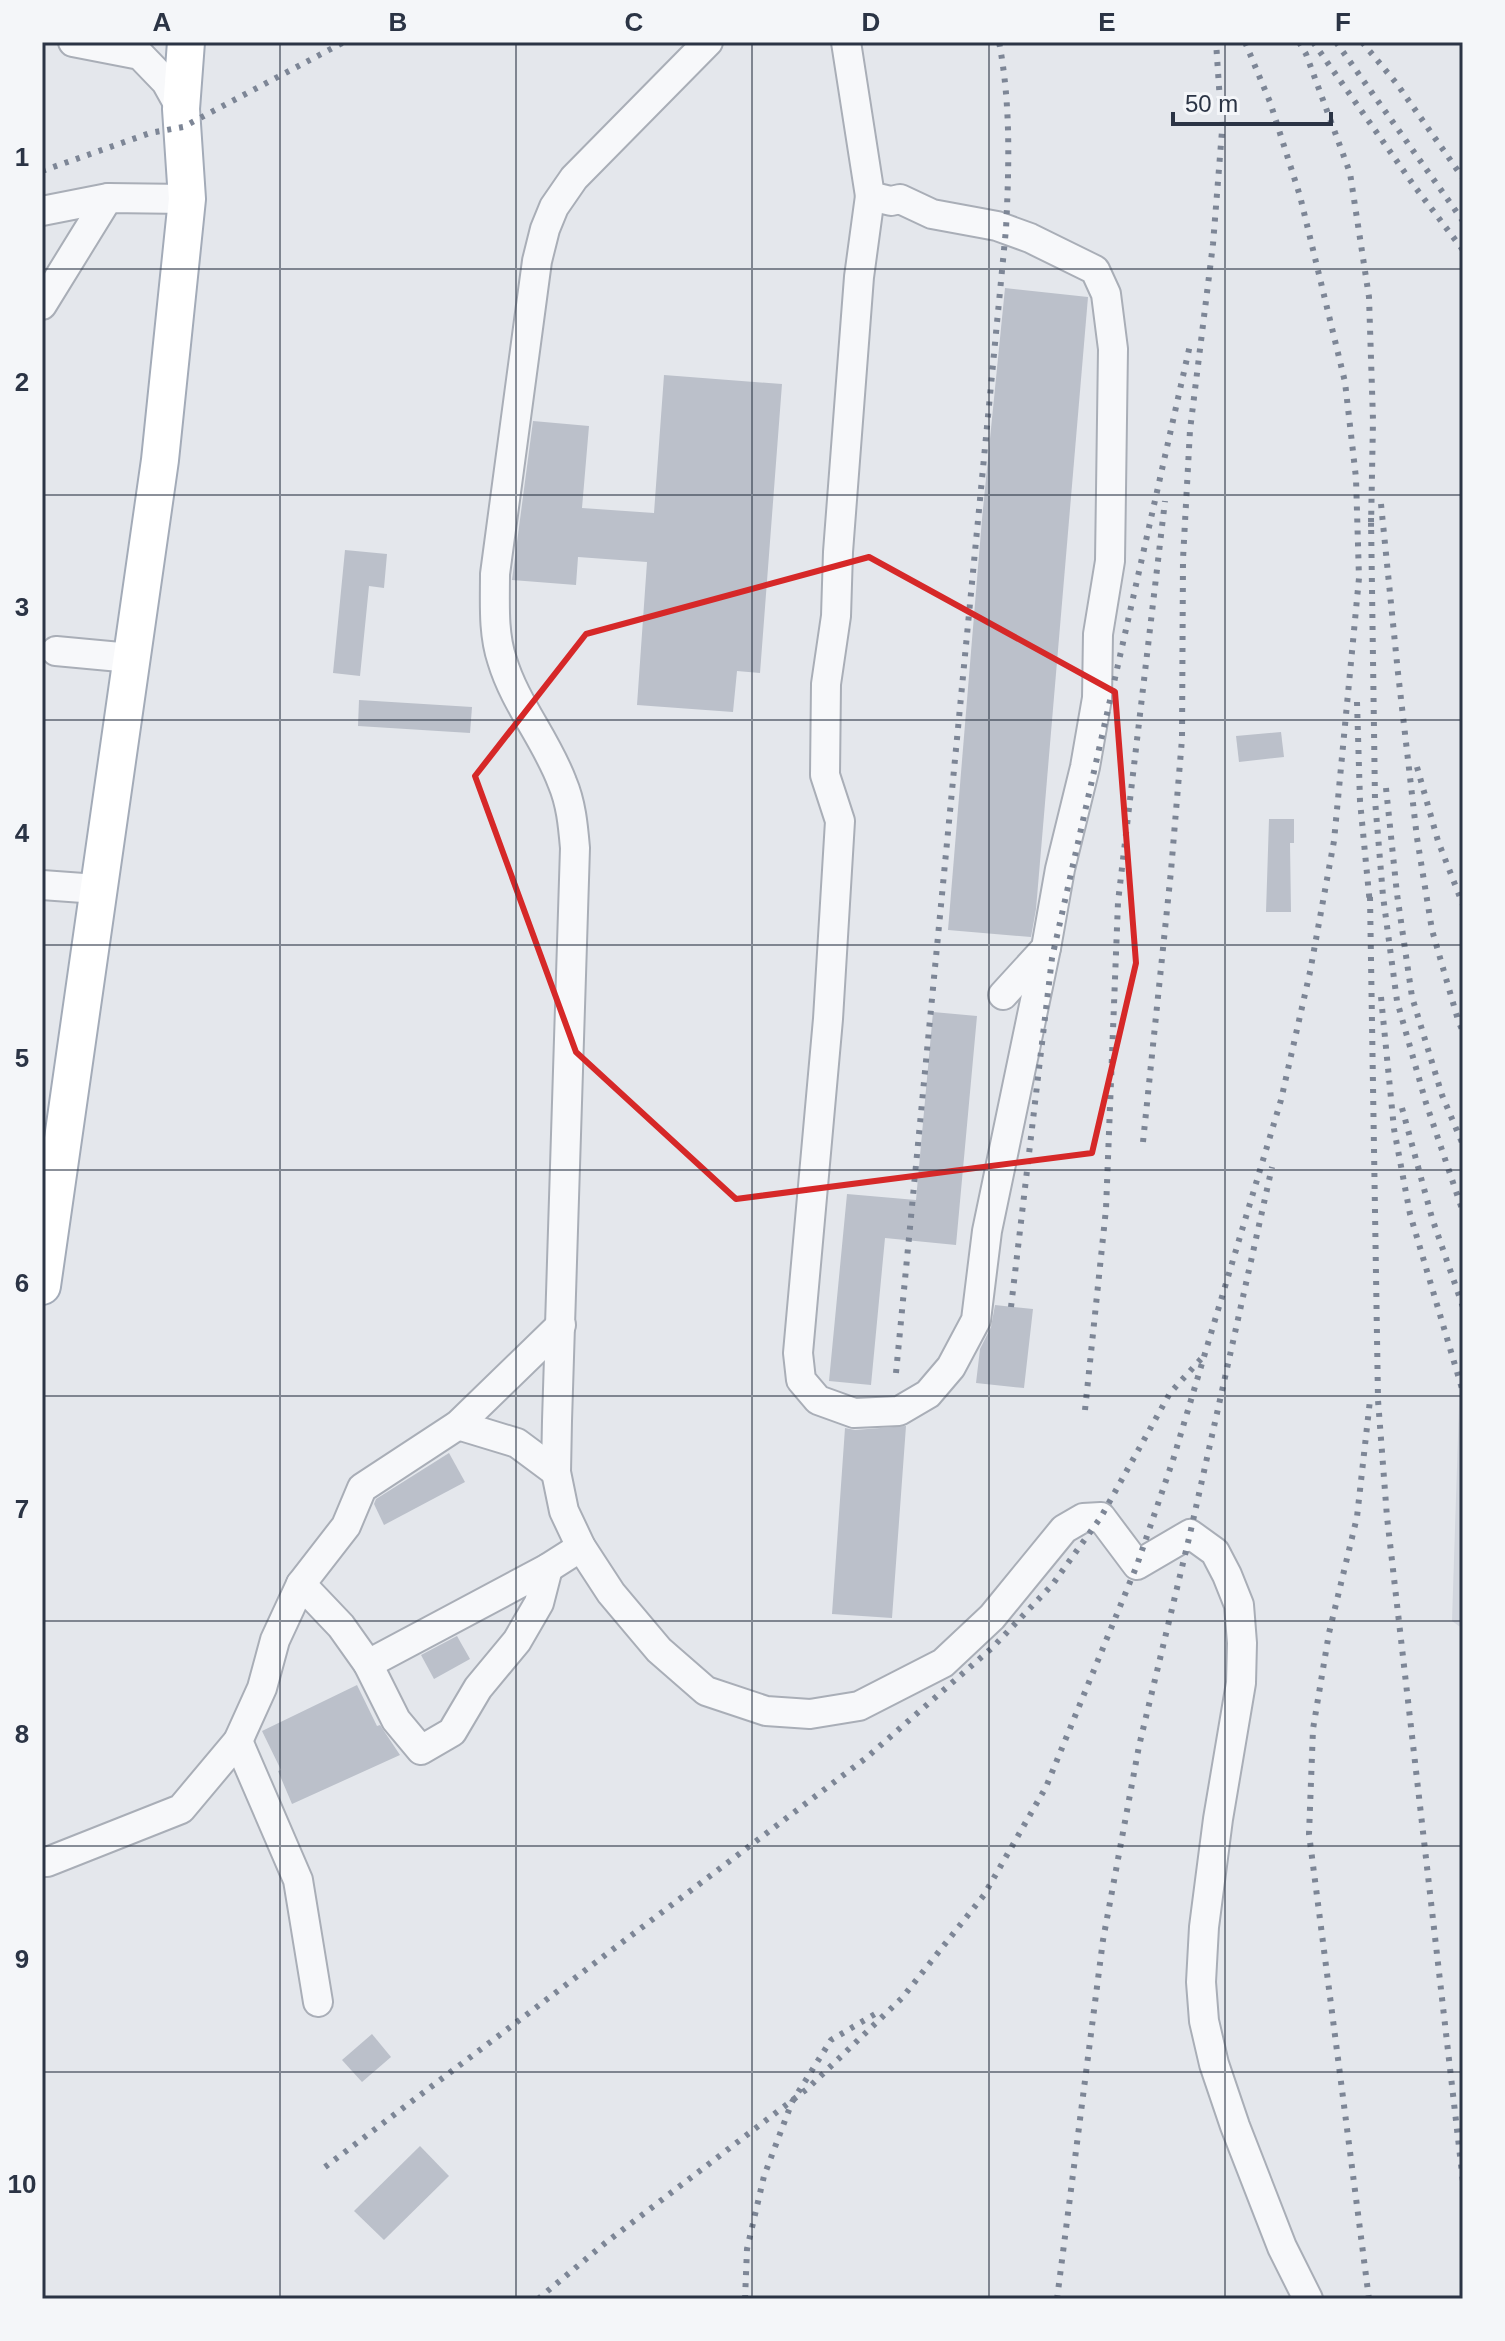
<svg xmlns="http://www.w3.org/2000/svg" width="1505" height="2341" font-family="Helvetica,sans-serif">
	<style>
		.built { fill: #d2d6de }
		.building { fill: #bbc0ca }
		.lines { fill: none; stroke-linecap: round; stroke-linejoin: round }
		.minor-casing { stroke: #a9aeb7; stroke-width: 32 }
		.major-casing { stroke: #a3abb8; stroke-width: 40 }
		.minor { stroke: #f7f8fa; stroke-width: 28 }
		.major { stroke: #fff; stroke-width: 36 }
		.rail { stroke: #7d8696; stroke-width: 6; stroke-dasharray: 4 8; stroke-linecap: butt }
		.marked { fill: none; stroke: #d62828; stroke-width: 6; stroke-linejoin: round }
		.grid { fill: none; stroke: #2b3445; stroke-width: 2; stroke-opacity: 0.55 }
		.neatline { fill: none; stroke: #2b3445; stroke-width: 3 }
		.grid-label { font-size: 26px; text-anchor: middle; font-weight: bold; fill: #2b3445 }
	</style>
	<rect width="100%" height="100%" fill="#e4e7ec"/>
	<path class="built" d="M1463,1283V1629L1452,1621Z"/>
	<g class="building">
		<path d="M1005,288L1088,297L1036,909L1031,937L948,930L982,519Z"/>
		<path d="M664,375L782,384L760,673L737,671L733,712L637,705L647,562L578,557L576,585L512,580L533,421L589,426L582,508L654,513Z"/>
		<path d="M345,550L387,554L384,588L369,586L360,676L333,673Z"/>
		<path d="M359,700L472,707L470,733L358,726Z"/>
		<path d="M1281,732L1284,757L1239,762L1236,736Z"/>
		<path d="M1269,819H1294V843H1290L1291,912H1266Z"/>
		<path d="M933,1012L977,1016L956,1245L885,1238L871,1385L829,1381L847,1194L916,1200Z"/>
		<path d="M995,1305L1033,1309L1024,1388L976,1383L980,1349L991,1327Z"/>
		<path d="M906,1426L892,1618L832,1614L845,1428L855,1430Z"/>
		<path d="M449,1453L465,1482L384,1525L374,1504L376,1499Z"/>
		<path d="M457,1636L470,1659L434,1679L421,1655Z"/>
		<path d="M357,1685L377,1726L380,1725L400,1755L292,1804L278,1771L281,1770L262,1731Z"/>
		<path d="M372,2034L391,2057L362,2082L342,2060Z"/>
		<path d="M420,2146L449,2176L384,2240L354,2211Z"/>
	</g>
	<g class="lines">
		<defs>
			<g id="minor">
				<path d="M73,42L140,55L166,82L181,109"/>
				<path d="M708,42L574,178L554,207L545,229L537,261L495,574C495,603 493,633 502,660C515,704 546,739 562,782C571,803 573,825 575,848L557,1421L556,1472L564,1511L581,1547L611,1593L659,1650L706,1691L766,1711L810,1714L859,1706L943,1663L992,1617L1064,1529L1083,1518L1101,1517L1137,1565L1190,1534L1215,1552L1227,1575L1239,1605L1242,1643L1241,1683L1218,1819L1204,1927L1201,1982L1204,2021L1214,2064L1235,2126L1282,2247L1308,2299"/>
				<path d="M846,42L870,196L891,201L900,199L932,214L997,226L1030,238L1095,270L1106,294L1113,349L1110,561L1098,634L1097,698L1085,767L1060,869L1046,948L1003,995"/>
				<path d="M870,196L859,277L838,552L836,616L826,684L825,775L840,821L828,1019L798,1353L801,1380L818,1400L854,1413L899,1411L928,1394L951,1367L976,1320L987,1231L1046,948"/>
				<path d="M42,211L108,198L187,199"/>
				<path d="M42,305L108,198"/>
				<path d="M56,651L131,658"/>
				<path d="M42,885L97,889"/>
				<path d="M458,1425L517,1443L556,1472"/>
				<path d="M301,1584L341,1626L368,1664L548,1568L581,1547"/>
				<path d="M368,1664L396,1720L421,1750L452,1732L478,1688L517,1641L539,1603L548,1568"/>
				<path d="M238,1741L298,1880L318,2002"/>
				<path d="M42,1861L47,1862L181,1809L238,1741L262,1688L275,1640L301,1584L346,1526L362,1488L458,1425L561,1325"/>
			</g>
			<path id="major" d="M42,1286L160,460L187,199L181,109L186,42"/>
		</defs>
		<use href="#minor" class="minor-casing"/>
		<use href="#major" class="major-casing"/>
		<use href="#minor" class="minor"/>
		<use href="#major" class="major"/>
		<g class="rail">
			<path d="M1299,42L1306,54L1350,173L1369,297L1373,420L1371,527"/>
			<path d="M1313,42L1415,187L1463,250"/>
			<path d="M1336,42L1463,221"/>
			<path d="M1362,42L1397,84L1463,178"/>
			<path d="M42,171L150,133L183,127L344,42"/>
			<path d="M1381,504L1398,673L1417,838L1432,930L1458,1020L1463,1032"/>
			<path d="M1371,518L1375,800L1383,896L1397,1001L1426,1103L1463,1212"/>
			<path d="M1357,702L1360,801L1370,905"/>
			<path d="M1417,767L1438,841L1463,905"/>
			<path d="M1386,788L1397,894L1412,997L1442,1095L1463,1145"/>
			<path d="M1370,897L1378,1400L1387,1517L1463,2182"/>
			<path d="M1381,997L1394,1129L1410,1214L1463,1392"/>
			<path d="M1402,1108L1432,1218L1463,1307"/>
			<path d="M1143,1142L1171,871L1182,739L1183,559L1190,430L1213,244L1222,131L1216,42"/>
			<path d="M1011,1307L1052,958L1190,345"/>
			<path d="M896,1373L1006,229C1009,166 1011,104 999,42"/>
			<path d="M1085,1410L1106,1209L1118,902L1165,501"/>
			<path d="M325,2167L866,1758L993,1647L1052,1585L1101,1517L1170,1393L1201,1359"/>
			<path d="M538,2299L604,2244L807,2089L902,1998L984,1895L1046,1787L1137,1565L1173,1460L1281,1100L1310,972L1334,841L1359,578L1356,478L1345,382L1300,196L1270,102L1245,42"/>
			<path d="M745,2299L747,2249L764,2176L792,2102L831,2040L875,2014"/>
			<path d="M1057,2299L1103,1940L1139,1746L1190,1534L1272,1167"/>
			<path d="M1369,2299L1309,1834L1313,1729L1329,1633L1357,1517L1370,1400"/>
		</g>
	</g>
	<path class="marked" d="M869,557L1115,692L1136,963L1092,1153L736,1199L576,1052L475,776L586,634Z"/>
	<path class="grid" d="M280,42V2299M516,42V2299M752,42V2299M989,42V2299M1225,42V2299M42,269H1463M42,495H1463M42,720H1463M42,945H1463M42,1170H1463M42,1396H1463M42,1621H1463M42,1846H1463M42,2072H1463"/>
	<rect width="1505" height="2341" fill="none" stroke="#f4f6f9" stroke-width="88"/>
	<path d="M1173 112v12h158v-12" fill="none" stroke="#2b3445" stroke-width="4"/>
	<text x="1185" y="112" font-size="24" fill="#2b3445" stroke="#f4f6f9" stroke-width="6" paint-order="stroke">50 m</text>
	<rect x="44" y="44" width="1417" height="2253" class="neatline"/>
	<g class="grid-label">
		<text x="162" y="31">A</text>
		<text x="398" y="31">B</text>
		<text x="634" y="31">C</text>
		<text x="871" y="31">D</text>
		<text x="1107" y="31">E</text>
		<text x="1343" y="31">F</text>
		<text x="22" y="166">1</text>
		<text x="22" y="391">2</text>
		<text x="22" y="616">3</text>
		<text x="22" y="842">4</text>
		<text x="22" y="1067">5</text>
		<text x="22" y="1292">6</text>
		<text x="22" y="1518">7</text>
		<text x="22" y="1743">8</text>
		<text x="22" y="1968">9</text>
		<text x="22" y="2193">10</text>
	</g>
</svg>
